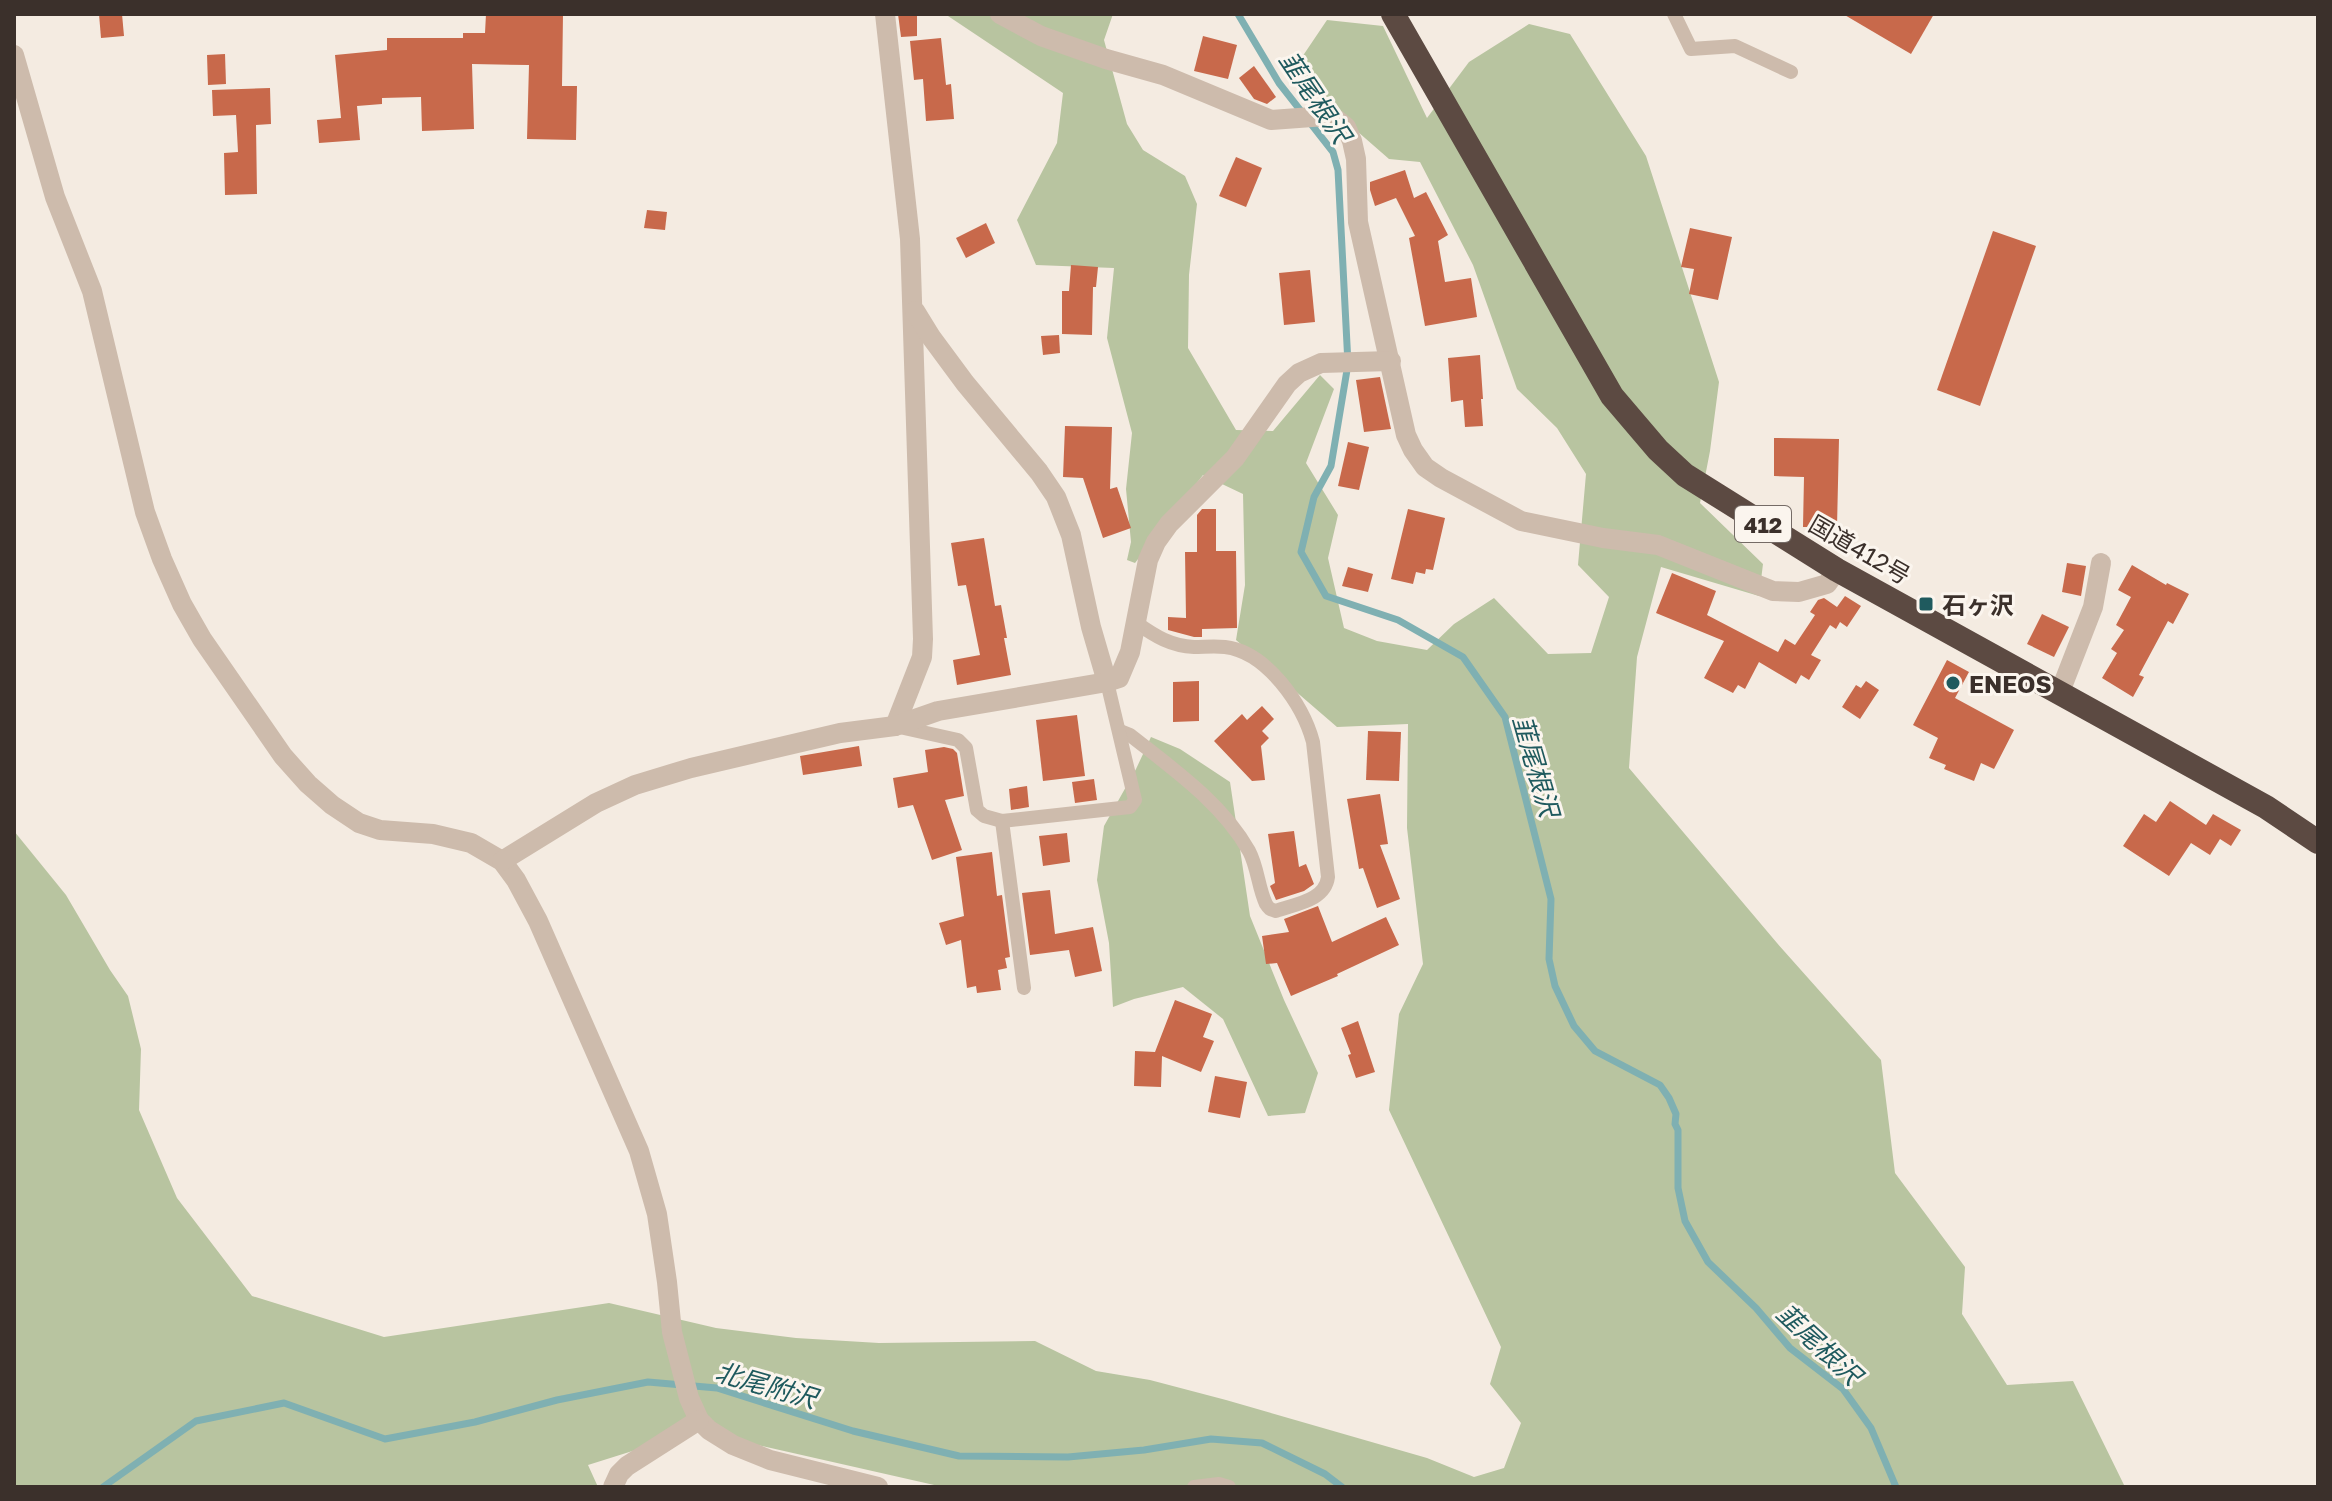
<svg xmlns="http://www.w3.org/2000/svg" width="2332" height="1501" font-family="'Golos Text','Noto Sans JP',sans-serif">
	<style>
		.green { fill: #b8c4a0 }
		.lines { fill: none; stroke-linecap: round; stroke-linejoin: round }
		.stream { stroke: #7fb0b2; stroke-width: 7 }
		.building { fill: #c8694b }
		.lane { stroke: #cdbbac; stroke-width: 14 }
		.street { stroke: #cdbbac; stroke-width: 20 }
		.highway { stroke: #5c4a42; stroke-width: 24 }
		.poi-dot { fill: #1f5a5e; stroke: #fbf5ee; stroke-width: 3 }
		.labels { text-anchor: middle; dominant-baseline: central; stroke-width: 6; stroke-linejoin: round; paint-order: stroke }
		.shield { fill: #fbf5ee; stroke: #756b66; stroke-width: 2 }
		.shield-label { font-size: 22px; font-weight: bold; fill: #3b302b }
		.street-label { font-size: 24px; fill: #3b302b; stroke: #fbf5ee }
		.poi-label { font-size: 24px; font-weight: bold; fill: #3b302b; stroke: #fbf5ee; text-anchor: start }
		.water-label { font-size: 26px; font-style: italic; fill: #1f5a5e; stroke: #fbf5ee }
	</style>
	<rect width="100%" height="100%" fill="#f4ebe1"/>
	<g class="green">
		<path d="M945,14H1113L1104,40L1127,124L1143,150L1185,176L1197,204L1189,275L1188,348L1236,430L1273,431L1320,375L1334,389L1306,463L1338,515L1328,558L1344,628L1377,641L1427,650L1454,624L1494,598L1548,654L1591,653L1609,597L1578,565L1586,474L1557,428L1517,389L1473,265L1420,162L1389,159L1310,90L1296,66L1327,20L1383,26L1427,118L1469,62L1529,24L1570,34L1646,156L1719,382L1710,451L1700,503L1763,564L1759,596L1661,567L1637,657L1629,768L1777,943L1881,1060L1895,1173L1965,1267L1962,1314L2007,1385L2073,1381L2125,1487H943L696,1431L588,1465L598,1487H14V831L66,895L110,970L128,996L141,1049L139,1110L177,1198L252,1296L384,1337L609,1303L716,1328L796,1338L879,1343L1035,1341L1096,1371L1150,1380L1226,1400L1427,1458L1474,1477L1504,1468L1521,1423L1490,1384L1501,1347L1389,1110L1399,1014L1423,964L1407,828L1408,724L1337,727L1236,640L1245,585L1243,494L1203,475L1135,563L1127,560L1131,542L1126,489L1132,433L1107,338L1114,268L1036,265L1017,220L1057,143L1063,93Z"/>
		<path d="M1151,737L1180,749L1230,782L1250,916L1284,1000L1318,1073L1305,1113L1268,1116L1223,1019L1183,987L1134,999L1113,1007L1109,943L1097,880L1104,826L1136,769Z"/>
	</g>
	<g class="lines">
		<g class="stream">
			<path d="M1238,14L1279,83L1333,152L1338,170L1348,364L1331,466L1314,497L1301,552L1326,596L1398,620L1463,657L1505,717L1551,899L1549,959L1555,986L1574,1026L1595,1051L1660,1085L1669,1098L1676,1114L1675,1124L1678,1130V1188L1685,1221L1708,1262L1756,1308L1790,1348L1843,1389L1871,1428L1896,1487"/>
			<path d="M103,1487L196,1421L284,1403L385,1439L475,1422L557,1400L648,1382L717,1388L853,1431L959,1456L1068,1457L1144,1450L1211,1439L1262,1443L1325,1474L1342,1487"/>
		</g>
	</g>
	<g class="building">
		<path d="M99,14H122L124,36L101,38Z"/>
		<path d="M486,14H563L562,86H577L576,140L527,139L529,65L472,64L474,129L422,131L421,97L382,98V104L357,106L360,140L319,143L317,120L341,118L335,55L387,50V38H463V33H485Z"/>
		<path d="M898,14H917V36L901,37Z"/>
		<path d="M1843,14H1934L1911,54Z"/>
		<path d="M1203,36L1237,45L1228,79L1194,71Z"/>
		<path d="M941,38L946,85L951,84L954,119L926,121L923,79L914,80L910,41Z"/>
		<path d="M225,54L226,84L208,85L207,55Z"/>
		<path d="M1254,66L1276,97L1267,104L1254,99L1239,78Z"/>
		<path d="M270,88L271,124L256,125L257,194L225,195L224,153L238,152L236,115L213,116L212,90Z"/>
		<path d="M1236,157L1262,168L1246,207L1219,196Z"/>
		<path d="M1405,170L1414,198L1426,192L1448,235L1438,241L1445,282L1471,278L1477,317L1425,326L1409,238L1415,236L1396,198L1375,206L1370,190V182Z"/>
		<path d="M647,210L667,212L665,230L644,228Z"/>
		<path d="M986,223L995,243L966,258L956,238Z"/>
		<path d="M1690,228L1732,237L1718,300L1689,294L1694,269L1681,267Z"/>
		<path d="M1993,231L2036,246L1980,406L1937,390Z"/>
		<path d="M1071,265L1098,267L1096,287H1093L1092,335L1062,334V291H1069Z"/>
		<path d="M1310,270L1315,322L1284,325L1279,273Z"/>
		<path d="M1059,335L1060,353L1043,355L1041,336Z"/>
		<path d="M1480,355L1483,399H1481L1483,426L1465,427L1463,400L1451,402L1448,358Z"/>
		<path d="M1380,377L1391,429L1364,432L1356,380Z"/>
		<path d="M1065,426L1112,427L1110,489L1117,487L1131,528L1103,538L1083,478L1063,477Z"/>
		<path d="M1774,438L1839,439L1837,527H1803L1804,477L1774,476Z"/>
		<path d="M1348,442L1369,447L1359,490L1338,486Z"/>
		<path d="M1202,509H1216V551H1236L1237,628L1202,629V637H1194L1168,630V617L1186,618L1185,552H1197V515Z"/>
		<path d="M1408,509L1445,518L1433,570L1426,569L1425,574L1416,572L1413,584L1391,579Z"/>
		<path d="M984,538L995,606L1001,605L1007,638H1004L1011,675L957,685L953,660L980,655L966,585L958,586L951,543Z"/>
		<path d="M2067,563L2086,566L2081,596L2062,592Z"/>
		<path d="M2132,565L2166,585L2167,583L2189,594L2173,624L2168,621L2139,675L2144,677L2133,697L2102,678L2117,653L2111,649L2124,630L2116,625L2131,597L2118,590Z"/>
		<path d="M1348,567L1373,574L1368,592L1342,586Z"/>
		<path d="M1672,573L1716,591L1707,615L1778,652L1785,639L1795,645L1815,615L1810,612L1818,600L1824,598L1837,607L1845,596L1861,606L1847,627L1840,622L1836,629L1830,625L1811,655L1821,660L1809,680L1801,675L1796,684L1759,662L1745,689L1738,685L1733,693L1704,678L1724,641L1656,613Z"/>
		<path d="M2042,614L2069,627L2054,657L2027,644Z"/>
		<path d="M1947,660L1969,672L1955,698L2014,730L1994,769L1981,763L1974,781L1944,769L1946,765L1929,758L1938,738L1913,725Z"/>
		<path d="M1199,681V721L1173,722V682Z"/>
		<path d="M1866,681L1879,690L1860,719L1842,707L1856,685L1861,688Z"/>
		<path d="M1262,706L1274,719L1262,731L1269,738L1261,746L1265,780L1252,781L1214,741L1242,714L1247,720Z"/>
		<path d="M1077,715L1085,776L1043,781L1036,720Z"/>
		<path d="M1368,731L1401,732L1399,781L1366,780Z"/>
		<path d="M859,746L862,766L803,775L800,756Z"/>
		<path d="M944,747L953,749L957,753L964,796L945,800L962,850L932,860L913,805L898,808L893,778L928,772L925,750Z"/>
		<path d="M1094,779L1097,800L1075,803L1072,782Z"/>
		<path d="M1027,786L1029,807L1011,810L1009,789Z"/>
		<path d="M1380,794L1388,844L1380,845L1400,899L1377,908L1363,868L1359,869L1347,799Z"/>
		<path d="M2170,801L2206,825L2213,814L2241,830L2231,846L2220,839L2210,855L2191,843L2169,876L2123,846L2144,814L2156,822Z"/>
		<path d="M1294,831L1299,867L1306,864L1314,884L1304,891L1276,900L1270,886L1275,883L1268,834Z"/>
		<path d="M1067,833L1070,862L1043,866L1039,836Z"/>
		<path d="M992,852L997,896L1002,895L1010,957L1005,958L1007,968L998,970L1001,990L977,993L976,986L967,988L961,940L946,945L939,923L964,916L956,857Z"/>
		<path d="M1050,890L1055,934L1093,927L1102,971L1075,977L1069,950L1030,955L1022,893Z"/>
		<path d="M1318,906L1332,942L1386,917L1399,945L1337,974L1338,976L1291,996L1277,963L1266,964L1262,936L1289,932L1284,919Z"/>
		<path d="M1175,1000L1212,1014L1203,1037L1214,1041L1201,1072L1162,1056L1161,1087L1134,1086L1135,1051L1155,1052Z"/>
		<path d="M1358,1021L1375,1072L1356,1078L1348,1055L1351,1054L1341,1028Z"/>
		<path d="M1215,1076L1247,1082L1240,1118L1208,1112Z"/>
	</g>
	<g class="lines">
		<g class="lane">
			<path d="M1674,14L1691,49L1735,46L1791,72"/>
			<path d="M895,726L958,740L966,748L977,810L984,816L1002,821"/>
			<path d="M1120,731L1130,735C1173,769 1222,803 1249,851C1258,868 1258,887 1266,904C1269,909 1270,909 1276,911C1295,904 1325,901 1328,877L1313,742C1303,705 1267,652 1225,647C1214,646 1204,647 1194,647C1171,646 1155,636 1138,624"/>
			<path d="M1024,988L1002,821L1130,807L1135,800L1107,682"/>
			<path d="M1194,1487L1219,1484L1229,1487"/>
		</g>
		<g class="street">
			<path d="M885,14L910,239L923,639L922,657L895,726"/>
			<path d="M1000,14L1041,36L1106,59L1163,75L1271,120L1326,116L1336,119L1346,127L1352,141L1356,159L1358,222L1406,435L1413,450L1425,467L1441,478L1521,521L1603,538L1658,545L1773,591L1799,592L1827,584L1837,570"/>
			<path d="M14,55L55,197L92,291L145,512L162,559L182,604L202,639L283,756L308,784L332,805L359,823L380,830L433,834L471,843L502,861L516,880L538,921L639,1151L657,1214L667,1282L672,1332L689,1398L699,1420L709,1430L733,1445L770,1460L878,1487"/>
			<path d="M915,311L931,337L965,383L1039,472L1056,497L1071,535L1091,627L1107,682"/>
			<path d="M2060,692L2093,607L2101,563"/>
			<path d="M502,861L596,803L635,785L691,768L840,733L895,726L938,711L1107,682L1119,678L1130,652L1148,560L1156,542L1169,524L1235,458L1287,384L1299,373L1321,363L1391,361"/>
			<path d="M613,1487L619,1474L627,1466L699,1420"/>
		</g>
		<path class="highway" d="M1393,14L1612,396L1658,450L1685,475L1837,570L2266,807L2318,842"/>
	</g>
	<g class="poi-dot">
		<rect x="1918" y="596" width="16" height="16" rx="4"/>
		<circle cx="1953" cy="683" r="8"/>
	</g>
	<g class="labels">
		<rect class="shield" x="1735" y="506" width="56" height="36" rx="6"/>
		<g class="shield-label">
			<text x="1763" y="524">412</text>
		</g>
		<g class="street-label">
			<text transform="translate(1860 549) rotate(30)">国道412号</text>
		</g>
		<g class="poi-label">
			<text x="1942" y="604">石ヶ沢</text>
			<text x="1969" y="683">ENEOS</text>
		</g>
		<g class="water-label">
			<text transform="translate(1315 97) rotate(56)">韮尾根沢</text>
			<text transform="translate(1536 766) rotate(74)">韮尾根沢</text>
			<text transform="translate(1819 1344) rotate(43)">韮尾根沢</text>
			<text transform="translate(766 1385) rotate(16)">北尾附沢</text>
		</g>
	</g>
	<rect width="2332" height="1501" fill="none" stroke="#3b302b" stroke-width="32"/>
</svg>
